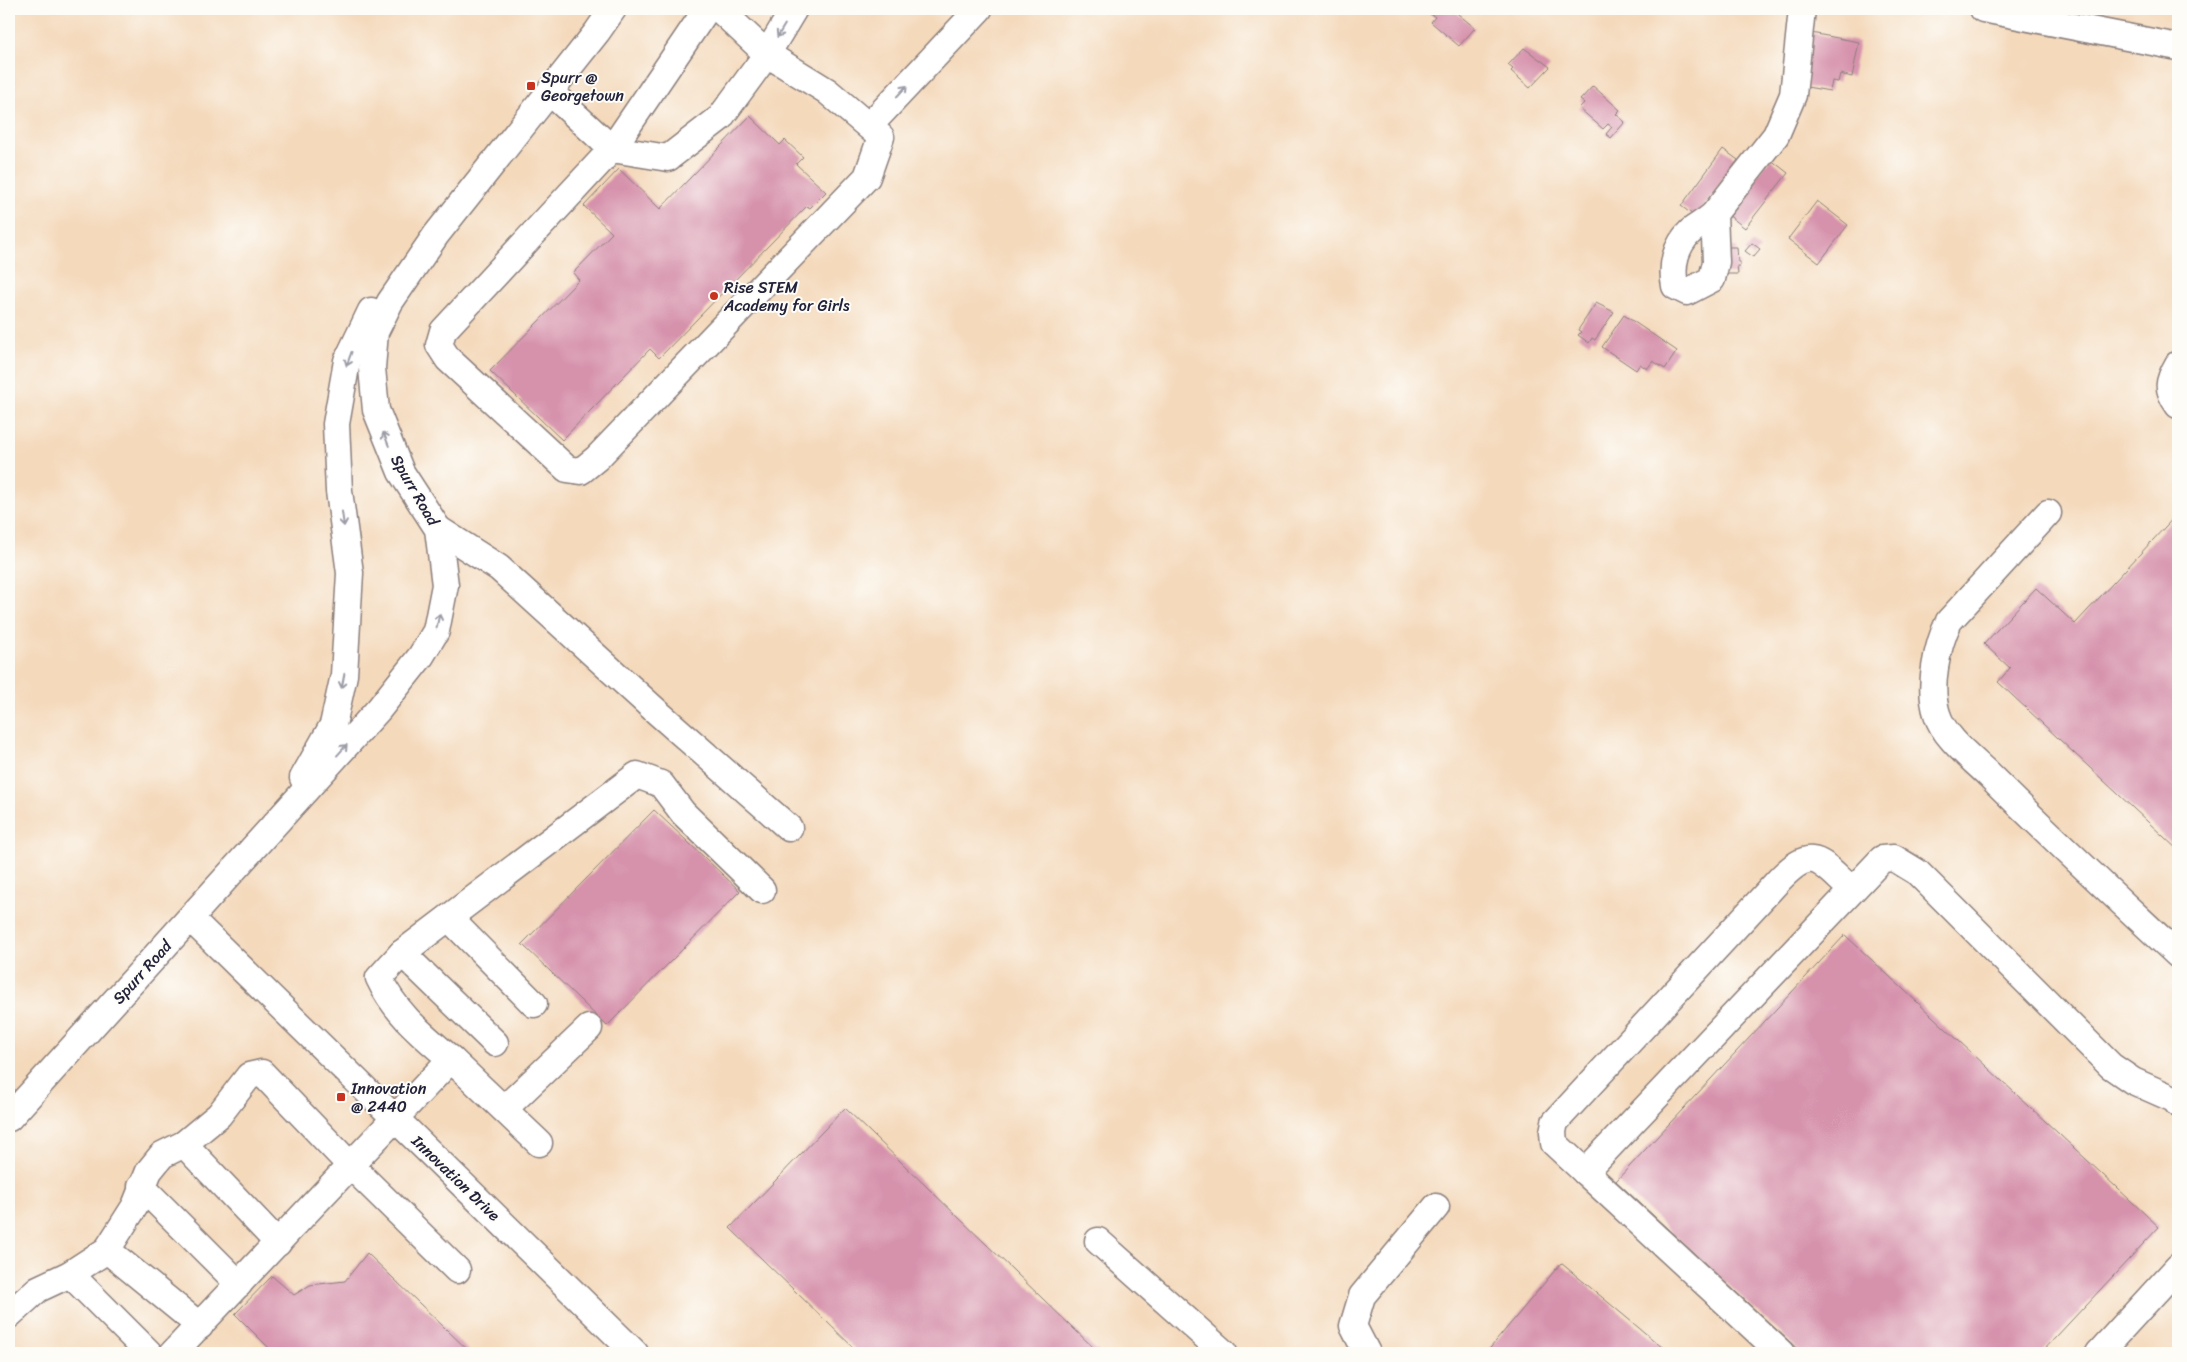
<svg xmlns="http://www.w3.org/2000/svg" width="2187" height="1362" font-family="Sriracha,sans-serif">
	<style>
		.building { fill: #d691ab }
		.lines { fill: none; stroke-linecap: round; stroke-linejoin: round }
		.minor-casing { stroke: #8b7e7b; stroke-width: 29 }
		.minor { stroke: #fff; stroke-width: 26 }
		.oneway { stroke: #9c9ca7 }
		.poi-dot { fill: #c8321e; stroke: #fdfcf7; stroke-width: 2 }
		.labels { text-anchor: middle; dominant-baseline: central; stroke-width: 4; stroke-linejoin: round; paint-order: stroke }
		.poi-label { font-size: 16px; fill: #22223b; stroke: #fdfcf7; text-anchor: start }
		.street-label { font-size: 16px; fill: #22223b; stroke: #fdfcf7 }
	</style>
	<rect width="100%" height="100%" fill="#fdfcf7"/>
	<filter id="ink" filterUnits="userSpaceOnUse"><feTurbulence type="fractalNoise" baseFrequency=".02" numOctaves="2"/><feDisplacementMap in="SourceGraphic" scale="10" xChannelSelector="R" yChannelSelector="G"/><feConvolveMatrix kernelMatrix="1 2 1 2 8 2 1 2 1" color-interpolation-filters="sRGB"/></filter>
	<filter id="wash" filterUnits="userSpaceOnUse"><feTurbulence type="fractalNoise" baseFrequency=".0096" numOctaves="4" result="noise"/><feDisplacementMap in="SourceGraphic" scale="20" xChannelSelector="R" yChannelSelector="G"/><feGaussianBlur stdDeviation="1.12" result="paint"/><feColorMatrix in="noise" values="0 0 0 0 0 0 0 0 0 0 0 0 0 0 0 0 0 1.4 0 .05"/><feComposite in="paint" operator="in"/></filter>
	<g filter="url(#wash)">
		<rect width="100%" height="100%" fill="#f4d9bb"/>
		<g id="blocks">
			<g class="building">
				<path d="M1433,9H1452L1475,28L1459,46L1431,22L1435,17L1429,13Z"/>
				<path d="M1811,33L1859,42L1852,77L1840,74L1838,82L1832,81L1830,91L1801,86Z"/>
				<path d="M1524,48L1550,67L1530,88L1511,71L1513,69L1508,65Z"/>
				<path d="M1593,86L1620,110L1616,114L1625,122L1611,138L1606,134L1612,127L1608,124L1603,129L1579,108L1584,103L1580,100Z"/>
				<path d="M750,116L780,145L785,140L803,157L796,164L826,192L810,208L807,206L659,358L650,349L562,440L490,371L579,280L573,273L612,233L584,206L619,169L660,209Z"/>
				<path d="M1723,149L1738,160L1696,217L1681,206Z"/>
				<path d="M1770,159L1788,173L1745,228L1727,214Z"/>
				<path d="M1817,201L1848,225L1819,263L1788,239Z"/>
				<path d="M1752,243L1760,249L1753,257L1745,251Z"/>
				<path d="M1722,247H1737L1738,262H1740V266H1737L1738,274H1723Z"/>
				<path d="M1596,303L1614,312L1595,340L1592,338L1589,343L1578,335L1581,332L1578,330Z"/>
				<path d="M1624,315L1677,351L1665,369L1653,361L1647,369L1640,364L1636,370L1602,347Z"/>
				<path d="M2178,513V850L1998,682L2010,668L1984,644L2036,588L2075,624Z"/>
				<path d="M654,810L740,891L607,1026L522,944Z"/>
				<path d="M1845,935L2159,1227L2041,1353H1802L1616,1181Z"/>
				<path d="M845,1108L1099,1353H859L730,1228Z"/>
				<path d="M367,1253L471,1353H274L235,1314L272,1276L294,1295L310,1285L345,1281Z"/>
				<path d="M1561,1263L1669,1353H1486Z"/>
			</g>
		</g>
	</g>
	<g filter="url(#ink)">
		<use href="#blocks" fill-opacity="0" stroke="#8b7e7b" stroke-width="1"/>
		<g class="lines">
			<defs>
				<g id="minor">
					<path d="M707,9L612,149L443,331L439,345L448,359L567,469L581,471L597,458L867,177L881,137L827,91L767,54L794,9"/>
					<path d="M1983,9L2178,47"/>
					<path d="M550,92L612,149L668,158L720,118L767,54L719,9"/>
					<path d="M869,126L979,9"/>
					<path d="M1714,214L1716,262L1712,279L1687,292L1675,286C1671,266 1675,246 1691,231C1699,225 1707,221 1714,214L1776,135L1793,95L1802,9"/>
					<path d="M2178,364C2168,381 2166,389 2178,405"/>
					<path d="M2048,513L1949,621C1937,646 1928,687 1937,714C1944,738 1973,759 1991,777C2052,838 2115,896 2178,955"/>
					<path d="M438,529L499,568L656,711L789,828"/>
					<path d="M303,778L333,725L344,675L350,573L339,491L336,424L347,361L371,311"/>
					<path d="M449,918L534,1004"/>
					<path d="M191,919L635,1353"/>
					<path d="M402,953L495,1043"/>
					<path d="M451,1059L539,1143"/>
					<path d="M504,1109L589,1028"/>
					<path d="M9,1118L379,709L421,656L436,631L445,585L438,529L401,472L376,410L372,368L375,332L390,302L436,235L597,32L613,9"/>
					<path d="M184,1144L278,1243"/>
					<path d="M1585,1172L1554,1143L1553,1132L1555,1122L1779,880C1814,844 1820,862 1851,889"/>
					<path d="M141,1186L239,1284"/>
					<path d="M1098,1241L1224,1353"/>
					<path d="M107,1250L200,1326"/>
					<path d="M70,1274L149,1353"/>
					<path d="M9,1315L38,1289L70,1274L107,1250L135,1206L149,1171L162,1155L184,1144L219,1115L249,1076L262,1073L351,1166L457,1270"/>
					<path d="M173,1353L451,1059C423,1035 395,1013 379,978L402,953L637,775L661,784L683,813L762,890"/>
					<path d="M1367,1353L1353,1326L1362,1296L1436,1207"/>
					<path d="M1781,1353L1585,1172L1882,859L1894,858L1917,872L2111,1066L2133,1081L2174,1099L2178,1104"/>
					<path d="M2099,1353L2178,1267"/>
				</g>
			</defs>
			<use href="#minor" class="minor-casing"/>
			<use href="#minor" class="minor"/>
		</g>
		<defs><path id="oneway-shaft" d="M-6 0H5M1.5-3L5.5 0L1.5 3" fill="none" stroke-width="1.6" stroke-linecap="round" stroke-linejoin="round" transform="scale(1.25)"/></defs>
		<g class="oneway">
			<use href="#oneway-shaft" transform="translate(781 31) rotate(121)"/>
			<use href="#oneway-shaft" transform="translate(902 91) rotate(-47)"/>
			<use href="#oneway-shaft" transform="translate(349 359) rotate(110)"/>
			<use href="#oneway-shaft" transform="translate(386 439) rotate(-112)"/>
			<use href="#oneway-shaft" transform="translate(343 519) rotate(82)"/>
			<use href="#oneway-shaft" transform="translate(438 621) rotate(-79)"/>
			<use href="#oneway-shaft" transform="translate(343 681) rotate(101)"/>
			<use href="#oneway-shaft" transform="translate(342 750) rotate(-48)"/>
		</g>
	</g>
	<g class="poi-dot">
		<rect x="526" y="81" width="10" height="10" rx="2.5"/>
		<circle cx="714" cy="296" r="5"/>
		<rect x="336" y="1092" width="10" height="10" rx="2.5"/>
	</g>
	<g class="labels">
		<g class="poi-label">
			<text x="541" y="77">Spurr @<tspan x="541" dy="18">Georgetown</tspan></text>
			<text x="724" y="287">Rise STEM<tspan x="724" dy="18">Academy for Girls</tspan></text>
			<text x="351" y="1088">Innovation<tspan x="351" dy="18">@ 2440</tspan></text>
		</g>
		<g class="street-label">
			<text transform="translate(415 490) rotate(60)">Spurr Road</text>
			<text transform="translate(142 972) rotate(-48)">Spurr Road</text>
			<text transform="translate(456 1178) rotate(44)">Innovation Drive</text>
		</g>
	</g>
	<rect width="2187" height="1362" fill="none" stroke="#fdfcf7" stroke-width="30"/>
</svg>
